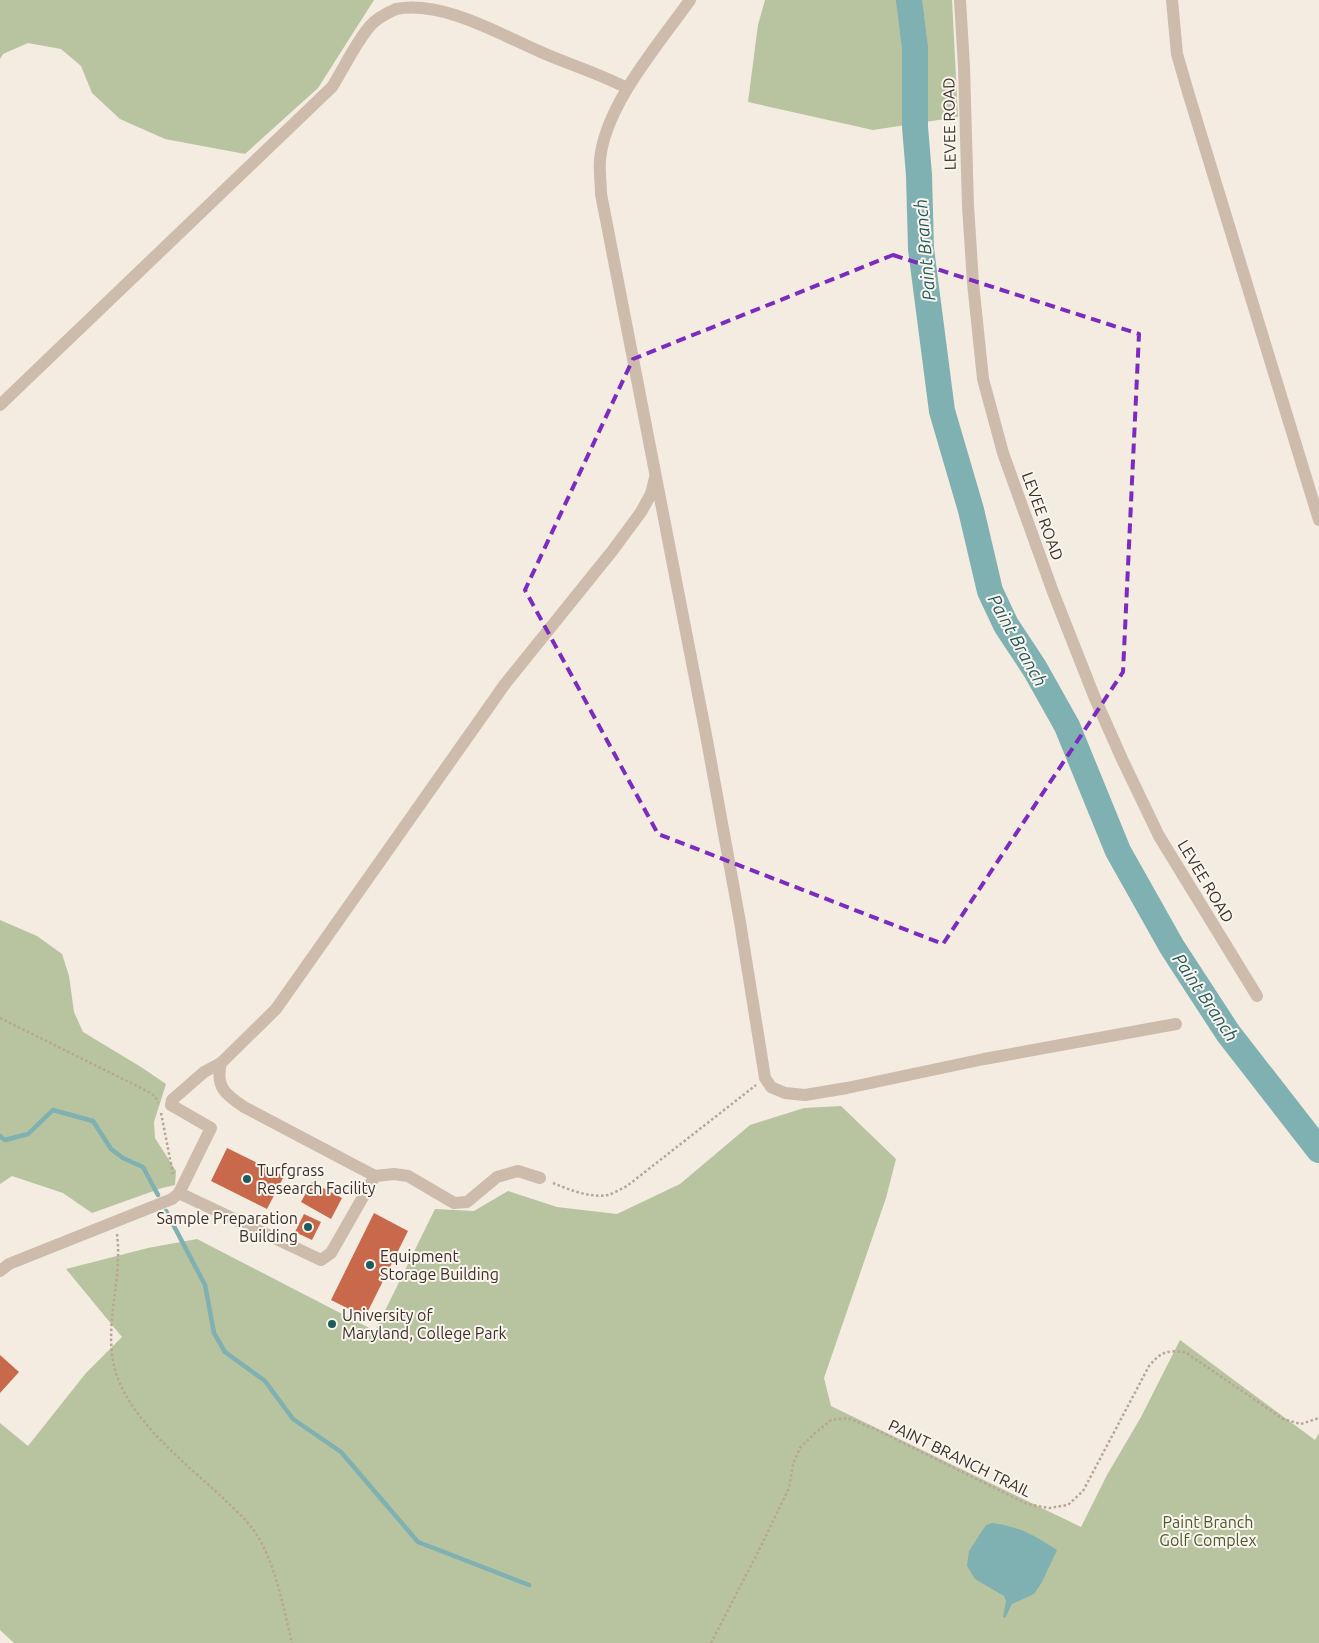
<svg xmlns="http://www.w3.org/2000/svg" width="1319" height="1643" font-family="Ubuntu,sans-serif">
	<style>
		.green { fill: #b8c4a0 }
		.water { fill: #7fb0b2 }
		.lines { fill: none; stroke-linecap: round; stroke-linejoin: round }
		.stream { stroke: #7fb0b2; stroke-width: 4.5 }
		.river { stroke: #7fb0b2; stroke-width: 26 }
		.building { fill: #c8694b }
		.path { stroke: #b9a596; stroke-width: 2.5; stroke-dasharray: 2.5 2.5; stroke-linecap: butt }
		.minor { stroke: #cdbbac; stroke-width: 12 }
		.marked { fill: none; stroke: #7b2cbf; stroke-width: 4; stroke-dasharray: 10 6; stroke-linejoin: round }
		.poi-dot { fill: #1f5a5e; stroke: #fbf5ee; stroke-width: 2 }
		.labels { text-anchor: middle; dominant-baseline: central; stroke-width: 4; stroke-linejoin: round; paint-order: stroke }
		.street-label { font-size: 16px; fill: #3b302b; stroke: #fbf5ee }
		.poi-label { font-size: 16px; fill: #3b302b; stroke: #fbf5ee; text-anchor: start }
		.park-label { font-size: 16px; fill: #4a5a2e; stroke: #fbf5ee }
		.water-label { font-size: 18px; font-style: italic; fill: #1f5a5e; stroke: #fbf5ee }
	</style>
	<rect width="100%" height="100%" fill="#f4ebe1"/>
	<g class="green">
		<path d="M0,0H374L318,88L245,154L165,139L120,119L92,93L81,66L61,49L28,43L3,54L0,59Z"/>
		<path d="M765,0H952L958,117L873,130L748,102L758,25Z"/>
		<path d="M0,920L37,936L62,954L69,976L74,1012L83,1032L141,1067L166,1084L154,1122L155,1138L176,1171L175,1185L162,1188L92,1213L63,1193L12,1176L0,1184Z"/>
		<path d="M841,1106L896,1159L886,1198L824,1378L831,1406L1081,1527L1107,1475L1141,1417L1180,1340L1315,1440L1319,1433V1643H14L0,1630V1423L28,1446L86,1373L122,1337L66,1269L148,1248L197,1239L375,1331L435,1209L474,1211L508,1191L557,1207L617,1214L680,1184L750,1125L804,1108Z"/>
	</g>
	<path class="water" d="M992,1523C1021,1527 1033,1535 1057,1550L1042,1582L1034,1594L1012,1604L1005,1618L1003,1617L1006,1601L1004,1596L975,1579L967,1566L969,1551L986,1525Z"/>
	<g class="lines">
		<g class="stream">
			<path d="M0,1136L5,1140L28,1134L53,1110L93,1121L111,1149L123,1158L143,1167L158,1195"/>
			<path d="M166,1211L205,1285L214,1333L225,1352L265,1381L293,1419L341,1452L418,1542L529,1585"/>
		</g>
		<path class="river" d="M909,0L915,48V127L919,175L921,249L942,411L971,510L990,591L1006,625L1035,669L1067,726L1118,851L1172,947L1228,1033L1319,1150"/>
	</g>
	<g class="building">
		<path d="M227,1148L284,1176L267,1209L211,1181Z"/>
		<path d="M312,1182L342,1198L331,1219L301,1202Z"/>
		<path d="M374,1213L408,1231L365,1317L331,1300Z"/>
		<path d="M304,1214L321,1222L312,1240L295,1232Z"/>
		<path d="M0,1355L19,1372L0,1393Z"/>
	</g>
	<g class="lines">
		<g class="path">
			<path d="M0,1018L147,1091L155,1096L158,1103"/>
			<path d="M161,1113L173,1174"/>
			<path d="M553,1183C570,1190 589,1198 608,1195C614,1193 621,1189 627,1186L756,1085"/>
			<path d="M117,1234C123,1281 102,1327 116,1373C132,1423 187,1464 224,1499C234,1509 247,1520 255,1532C276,1564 283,1606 292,1643"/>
			<path d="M711,1643L758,1552L789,1488L793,1464L800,1448L815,1433L831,1420L848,1418L879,1431L1027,1504L1049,1508L1068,1505L1083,1491L1149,1366C1161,1352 1166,1350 1185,1352L1283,1419L1301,1424L1319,1418"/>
		</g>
		<g class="minor">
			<path d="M690,0C659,44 605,105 600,160C599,171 601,183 601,194L706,735L740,922L765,1078L771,1087L785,1093L805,1095L847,1088L984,1059L1176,1024"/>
			<path d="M960,0L964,67L968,206L973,283L983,379L1003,453L1053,592L1094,696L1122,759L1159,836L1257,996"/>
			<path d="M1172,0L1177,54L1188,92L1319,520"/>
			<path d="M0,405L332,87C344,68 356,42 370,26C376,19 387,13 396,9C443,0 501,35 543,53C571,65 600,74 627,88"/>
			<path d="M221,1063C215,1087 226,1095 244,1107L375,1176L394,1174L408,1176L454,1203L467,1202L497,1177L518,1171L540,1178"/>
			<path d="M179,1193L321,1260L331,1253L375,1176"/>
			<path d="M0,1271L9,1264L172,1199L179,1193L211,1128L171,1105L172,1100L204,1072L221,1063L276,1009L505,684L613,550L641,512L651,494L655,478"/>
		</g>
	</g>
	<path class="marked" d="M893,255L1139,334L1123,672L943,944L658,834L525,590L633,359Z"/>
	<g class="poi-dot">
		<circle cx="247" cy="1179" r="5"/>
		<circle cx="308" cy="1227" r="5"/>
		<circle cx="370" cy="1265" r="5"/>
		<circle cx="332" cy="1324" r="5"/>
	</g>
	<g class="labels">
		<g class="street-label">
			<text transform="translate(949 124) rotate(-91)">LEVEE ROAD</text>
			<text transform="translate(1043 516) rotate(70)">LEVEE ROAD</text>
			<text transform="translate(1206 881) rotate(59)">LEVEE ROAD</text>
			<text transform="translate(960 1458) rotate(26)">PAINT BRANCH TRAIL</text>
		</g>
		<g class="poi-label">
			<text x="257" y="1170">Turfgrass<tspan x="257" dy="18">Research Facility</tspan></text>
			<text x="298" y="1218" text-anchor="end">Sample Preparation<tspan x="298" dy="18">Building</tspan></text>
			<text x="380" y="1256">Equipment<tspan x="380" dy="18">Storage Building</tspan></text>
			<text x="342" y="1315">University of<tspan x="342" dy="18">Maryland, College Park</tspan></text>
		</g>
		<g class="park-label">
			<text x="1208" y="1522">Paint Branch<tspan x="1208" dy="18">Golf Complex</tspan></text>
		</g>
		<g class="water-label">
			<text transform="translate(924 250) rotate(-95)">Paint Branch</text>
			<text transform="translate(1018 640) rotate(61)">Paint Branch</text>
			<text transform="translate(1206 997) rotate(56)">Paint Branch</text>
		</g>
	</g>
</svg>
